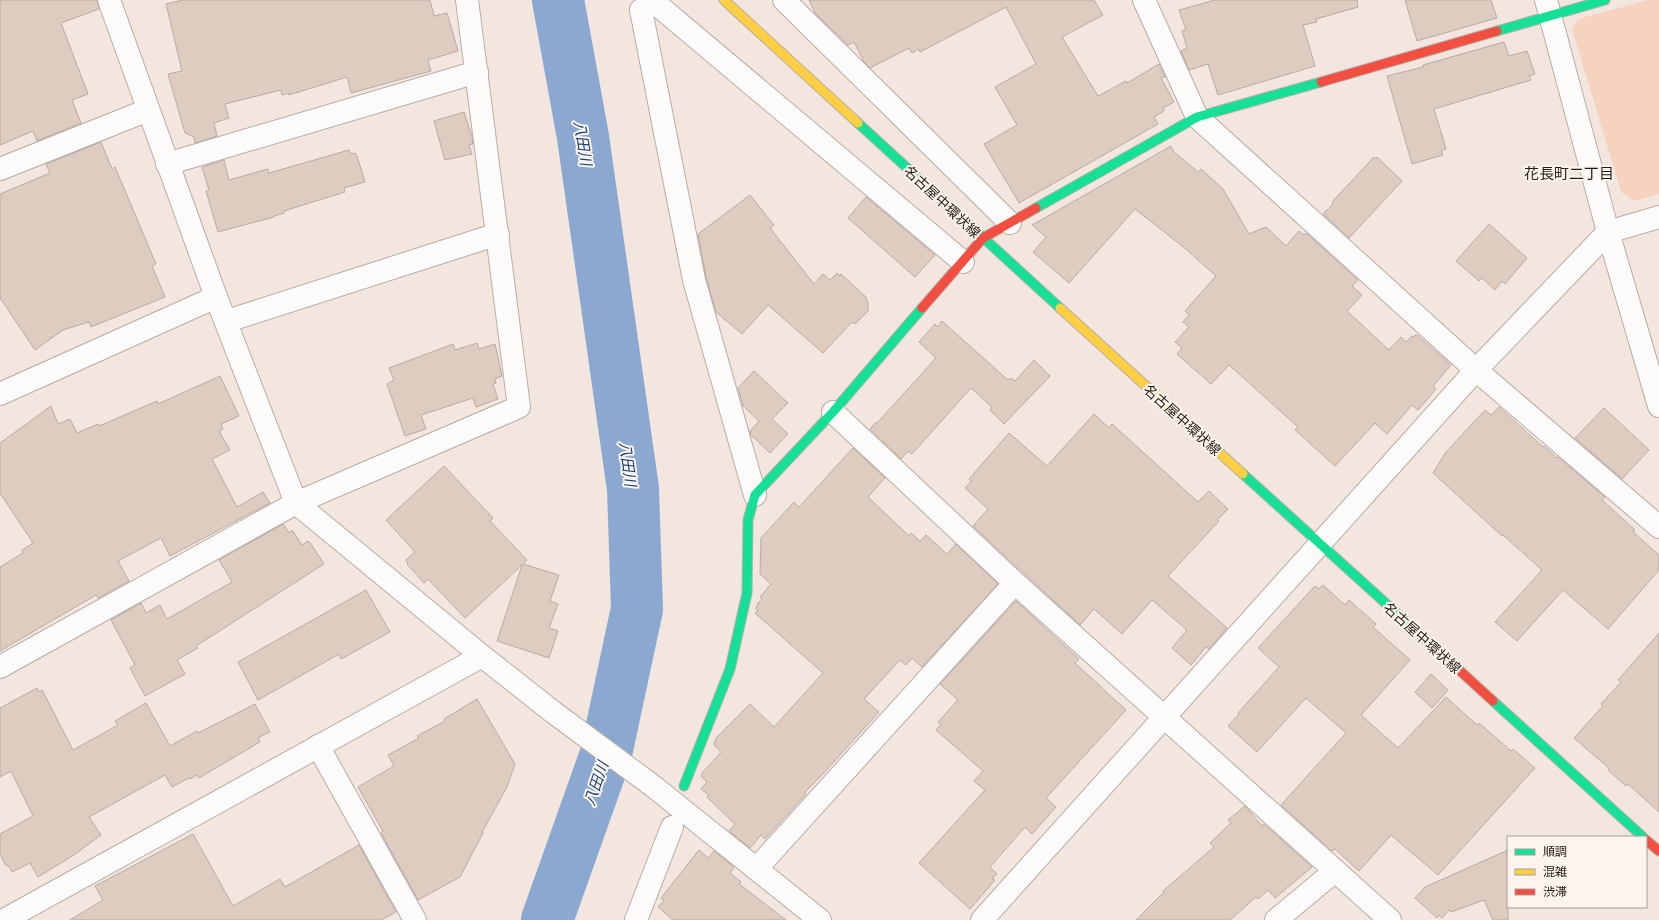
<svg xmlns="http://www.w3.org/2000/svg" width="1659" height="920" font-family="Georgia,'Noto Sans JP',serif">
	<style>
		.green { fill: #f6d3bf }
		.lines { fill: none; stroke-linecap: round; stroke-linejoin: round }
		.river { stroke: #8ba8d0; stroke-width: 52 }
		.building { fill: #dfccc0; stroke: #b6aca6 }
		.street-casing { stroke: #b6ada7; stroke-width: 24 }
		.fast-casing { stroke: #b6ada7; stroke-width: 11 }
		.slow-casing { stroke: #b6ada7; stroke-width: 11 }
		.jam-casing { stroke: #b6ada7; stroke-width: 11 }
		.street { stroke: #fdfbfa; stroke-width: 22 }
		.fast { stroke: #16e098; stroke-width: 9 }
		.slow { stroke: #ffcf43; stroke-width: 9 }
		.jam { stroke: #f24e42; stroke-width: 9 }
		.labels { text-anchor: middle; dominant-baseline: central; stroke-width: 4; stroke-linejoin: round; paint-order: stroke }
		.street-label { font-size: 14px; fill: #231b16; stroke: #fdf4ee }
		.water-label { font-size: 15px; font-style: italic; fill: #12437a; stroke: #fdf4ee }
		.neighbourhood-label { font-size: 15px; fill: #231b16; stroke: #fdf4ee }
	</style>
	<rect width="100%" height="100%" fill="#f2e6df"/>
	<path class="green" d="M1648,0H1659V194L1634,201L1621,192L1572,29L1578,19Z"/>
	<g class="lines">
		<path class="river" d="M547,920L606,754L637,609L633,489L583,137L558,0"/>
	</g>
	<g class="building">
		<path d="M0,0H97L99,9L61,23L88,94L72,100L81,123L37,141L33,131L0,145Z"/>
		<path d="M183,0H430L434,16L447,13L458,51L428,60L431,71L351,93L347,77L289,95V93L282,95L281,90L225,104L229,118L214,123L217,136L195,143L194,137L185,133L168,74L182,71L166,4Z"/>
		<path d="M809,0H1094L1103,15L1062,37L1098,96L1126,81L1127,83L1159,64L1165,77L1161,78L1174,102L1163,108L1164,111L1154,117L1158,124L1019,203L984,144L1017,125L995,87L1036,64L1006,7L920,52L919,49L912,53L909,48L870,68L864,62L854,42L848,45L815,13Z"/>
		<path d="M1215,0H1357L1358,7L1316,19L1317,22L1303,25L1315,66L1218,95L1208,64L1189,70L1181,51L1187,48L1182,31L1186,30L1179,10Z"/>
		<path d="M1405,0H1491L1497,18L1417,41Z"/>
		<path d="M1504,42L1509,56L1527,51L1535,74L1529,76L1531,80L1434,109L1446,149L1441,150L1443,155L1412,164L1387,76L1423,67V65Z"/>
		<path d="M464,112L472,137L473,144L469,145L472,154L445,160L434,121Z"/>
		<path d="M101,142L112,169L115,167L156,264L152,266L165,297L91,327L89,322L63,330L35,350L0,298V194L50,173L46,164Z"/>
		<path d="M1171,146L1173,151L1198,172L1201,169L1223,189L1249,234L1266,227L1286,246L1299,231L1304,235L1306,233L1358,280L1352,286L1362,295L1347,311L1389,350L1401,337L1406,342L1412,336L1414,337L1416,334L1451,365L1433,386L1436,389L1418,410L1412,405L1387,434L1375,423L1335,466L1295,430L1298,427L1229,365L1211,384L1177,354L1182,348L1175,342L1189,327L1183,322L1189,315L1185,311L1216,276L1186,249L1135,209L1069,283L1033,252L1046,237L1032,225Z"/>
		<path d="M349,150L351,154L355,153L357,156L365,182L344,188L345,192L284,211V213L274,216V217L218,232L206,191L209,190L202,167L224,160L229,180L268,169L269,173Z"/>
		<path d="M1374,157L1376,159L1377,157L1402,181L1349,238L1323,214L1333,204L1332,202Z"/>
		<path d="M750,195L774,225L770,228L814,284L823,274L830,280L837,273L840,276L841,274L867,298L866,300L868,302V311L855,324L852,322L823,353L768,305L742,334L716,312L706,277L698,234Z"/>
		<path d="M866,197L935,255L915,277L848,218Z"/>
		<path d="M1489,224L1527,258L1505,284L1502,281L1495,290L1482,278L1479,281L1456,261Z"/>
		<path d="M942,321L1008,380L1011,378L1015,381L1034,360L1050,376L1004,424L990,410L992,407L971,388L912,454L908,451L901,459L870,429L876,422L877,423L936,358L919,342L935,324L937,327Z"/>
		<path d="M477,343L479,349L495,344L502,376L495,379L496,383L493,384L498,399L476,407L473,398L421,415L426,429L405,436L387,384L394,380L389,368L453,344L455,350Z"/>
		<path d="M754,371L788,403L772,419L788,434L770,453L751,435L750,431L759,421L743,406L738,388Z"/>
		<path d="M220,376L239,416L221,424L223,429L219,431L230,450L212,459L237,507L263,492L270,503L170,556L161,538L118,561L129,581L98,598L96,595L0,651V567L23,553L22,550L33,543L0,493V443L51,406L58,424L70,419L77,433L98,424L99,426L157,401L158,404Z"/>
		<path d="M1499,407L1543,447L1544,446L1557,458L1558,457L1605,497L1602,500L1635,530L1633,532L1659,555V570L1608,629L1563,590L1517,641L1495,622L1542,570L1503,535L1502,536L1433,473L1446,452L1485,410L1491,415Z"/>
		<path d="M1604,408L1649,450L1622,479L1575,438Z"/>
		<path d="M1094,414L1109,428L1112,424L1198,502L1209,491L1228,509L1217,520L1219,521L1168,576L1227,628L1209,649L1206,647L1191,665L1172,648L1187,630L1152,600L1122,634L1094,609L1080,625L973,526L988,509L965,488L971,482L969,479L1009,433L1047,466Z"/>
		<path d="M853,448L885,478L868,497L909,536L911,533L920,541L926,535L947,554L956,544L998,584L922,667L912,658L906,665L900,660L864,699L879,712L822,775L805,792L806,794L784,818L765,839L761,835L750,848L729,831L735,824L707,797L709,795L701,789L707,782L701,776L703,772L721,752L714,745L716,738L750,704L774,727L823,673L755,613L758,610L756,609L758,603L762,599L760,597L771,584L760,574L761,538L794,502L799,507Z"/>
		<path d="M444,466L493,518L490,521L527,560L523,564L559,575L550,601L558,604L549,628L558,631L549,658L497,641L522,565L465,618L428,579L424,583L407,564L408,563L406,560L415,552L386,520Z"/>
		<path d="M283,524L289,533L292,530L302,545L308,541L311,544L324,564L196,646L198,648L177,660L185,674L145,696L130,668L135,665L111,620L141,603L146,613L160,605L167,619L232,582L219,560Z"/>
		<path d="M1323,585L1345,605L1349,600L1376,624L1373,627L1410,660L1361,715L1398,748L1446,697L1477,725L1479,723L1511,751L1513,749L1535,768L1438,875L1391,835L1359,871L1335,849L1332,851L1281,805L1346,733L1306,698L1257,752L1228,726L1239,714L1238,713L1279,667L1258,648L1315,586L1319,589Z"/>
		<path d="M366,590L390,632L341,659L339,654L258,700L238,662Z"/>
		<path d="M1016,601L1079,659L1075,663L1126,710L1046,798L1056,807L1032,834L1025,827L990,867L997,874L992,879L995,880L970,909L919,863L985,790L974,781L983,771L936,730L941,724L938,722L958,700L940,684Z"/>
		<path d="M1659,633V812L1628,784L1626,786L1608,770L1609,768L1574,738L1603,706L1601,704L1621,682L1618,680Z"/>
		<path d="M1431,674L1448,690L1432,708L1415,692Z"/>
		<path d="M37,688L39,692L42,690L73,750L118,725L115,721L146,703L170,746L197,731L198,733L255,704L270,732L258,738L260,742L199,778L197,775L190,779L189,778L172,787L165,775L89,817L101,835L74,855L38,877L30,863L12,872L8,865L6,866L0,854V834L33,816L11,771L0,777V708Z"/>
		<path d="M477,699L515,764L507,787L482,832L483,833L460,877L418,900L381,833L383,831L358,787L394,766L388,755L419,738L417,736L445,721L444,719Z"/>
		<path d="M1245,806L1262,826L1264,824L1312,867L1275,898L1268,890L1258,899L1256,897L1230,920H1136L1164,892L1163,891L1214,847L1210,843L1231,823L1228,820Z"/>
		<path d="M193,834L233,906L280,879L285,887L359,845L396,912L381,920H70L103,900L95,886Z"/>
		<path d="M699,850L708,858L714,851L734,867L730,873L741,882L739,884L786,920H673L658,907L664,900L661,898Z"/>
		<path d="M1508,850V920H1493L1484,900L1451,912L1449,910L1442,918L1439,915L1437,918L1415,898L1425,887Z"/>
	</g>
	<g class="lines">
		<defs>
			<g id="street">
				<path d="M109,0L216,297L296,503L482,656L553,712L653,786L820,920"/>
				<path d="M784,0L1010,223"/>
				<path d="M1144,0L1197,117L1476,370L1659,527"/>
				<path d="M1546,0L1608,232L1659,406"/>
				<path d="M167,164L477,72"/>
				<path d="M0,169L148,110"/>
				<path d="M227,321L498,234"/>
				<path d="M0,394L216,297"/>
				<path d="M833,412L1015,583L1390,920"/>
				<path d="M755,495L694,280L641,10L654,2L963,262"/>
				<path d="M0,667L296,503L519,407L467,0"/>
				<path d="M318,746L415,920"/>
				<path d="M756,869L1015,583"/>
				<path d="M4,920L482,656"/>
				<path d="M636,920L672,827"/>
				<path d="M982,920L1476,370L1608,232L1659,217"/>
				<path d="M1276,920L1335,871"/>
			</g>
			<g id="fast">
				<path d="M1497,31L1605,0"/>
				<path d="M858,123L1060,308"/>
				<path d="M1036,208L1197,117L1321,82"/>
				<path d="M1243,474L1423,637"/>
				<path d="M1493,701L1643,837"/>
				<path d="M684,786L730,669L747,593L748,520L755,495L833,412L922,308"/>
			</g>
			<g id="slow">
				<path d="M724,0L858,123"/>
				<path d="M1060,308L1243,474"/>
			</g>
			<g id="jam">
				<path d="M1321,82L1497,31"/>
				<path d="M922,308L983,238L1036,208"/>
				<path d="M1423,637L1493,701"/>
				<path d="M1646,840L1659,851"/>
			</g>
		</defs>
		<use href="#street" class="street-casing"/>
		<use href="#fast" class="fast-casing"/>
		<use href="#slow" class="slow-casing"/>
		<use href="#jam" class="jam-casing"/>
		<use href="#street" class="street"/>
		<use href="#fast" class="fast"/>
		<use href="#slow" class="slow"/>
		<use href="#jam" class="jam"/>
	</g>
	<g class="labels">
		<g class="street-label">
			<text transform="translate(943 201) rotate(43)">名古屋中環状線</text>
			<text transform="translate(1183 419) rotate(42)">名古屋中環状線</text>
			<text transform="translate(1423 637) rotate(42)">名古屋中環状線</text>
		</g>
		<g class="water-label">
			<text transform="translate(584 143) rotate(81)">八田川</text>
			<text transform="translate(629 464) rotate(82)">八田川</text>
			<text transform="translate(595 783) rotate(-71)">八田川</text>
		</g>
		<g class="neighbourhood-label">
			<text x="1569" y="172">花長町二丁目</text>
		</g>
	</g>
	<rect x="1507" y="836" width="140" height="72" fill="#fdf4ee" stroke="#a69d98"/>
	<rect x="1515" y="849" width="20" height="6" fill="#16e098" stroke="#a69d98"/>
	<text x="1543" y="856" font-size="12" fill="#231b16">順調</text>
	<rect x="1515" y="869" width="20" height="6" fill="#ffcf43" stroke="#a69d98"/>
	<text x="1543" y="876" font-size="12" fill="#231b16">混雑</text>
	<rect x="1515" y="889" width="20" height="6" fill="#f24e42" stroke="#a69d98"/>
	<text x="1543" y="896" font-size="12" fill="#231b16">渋滞</text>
</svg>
